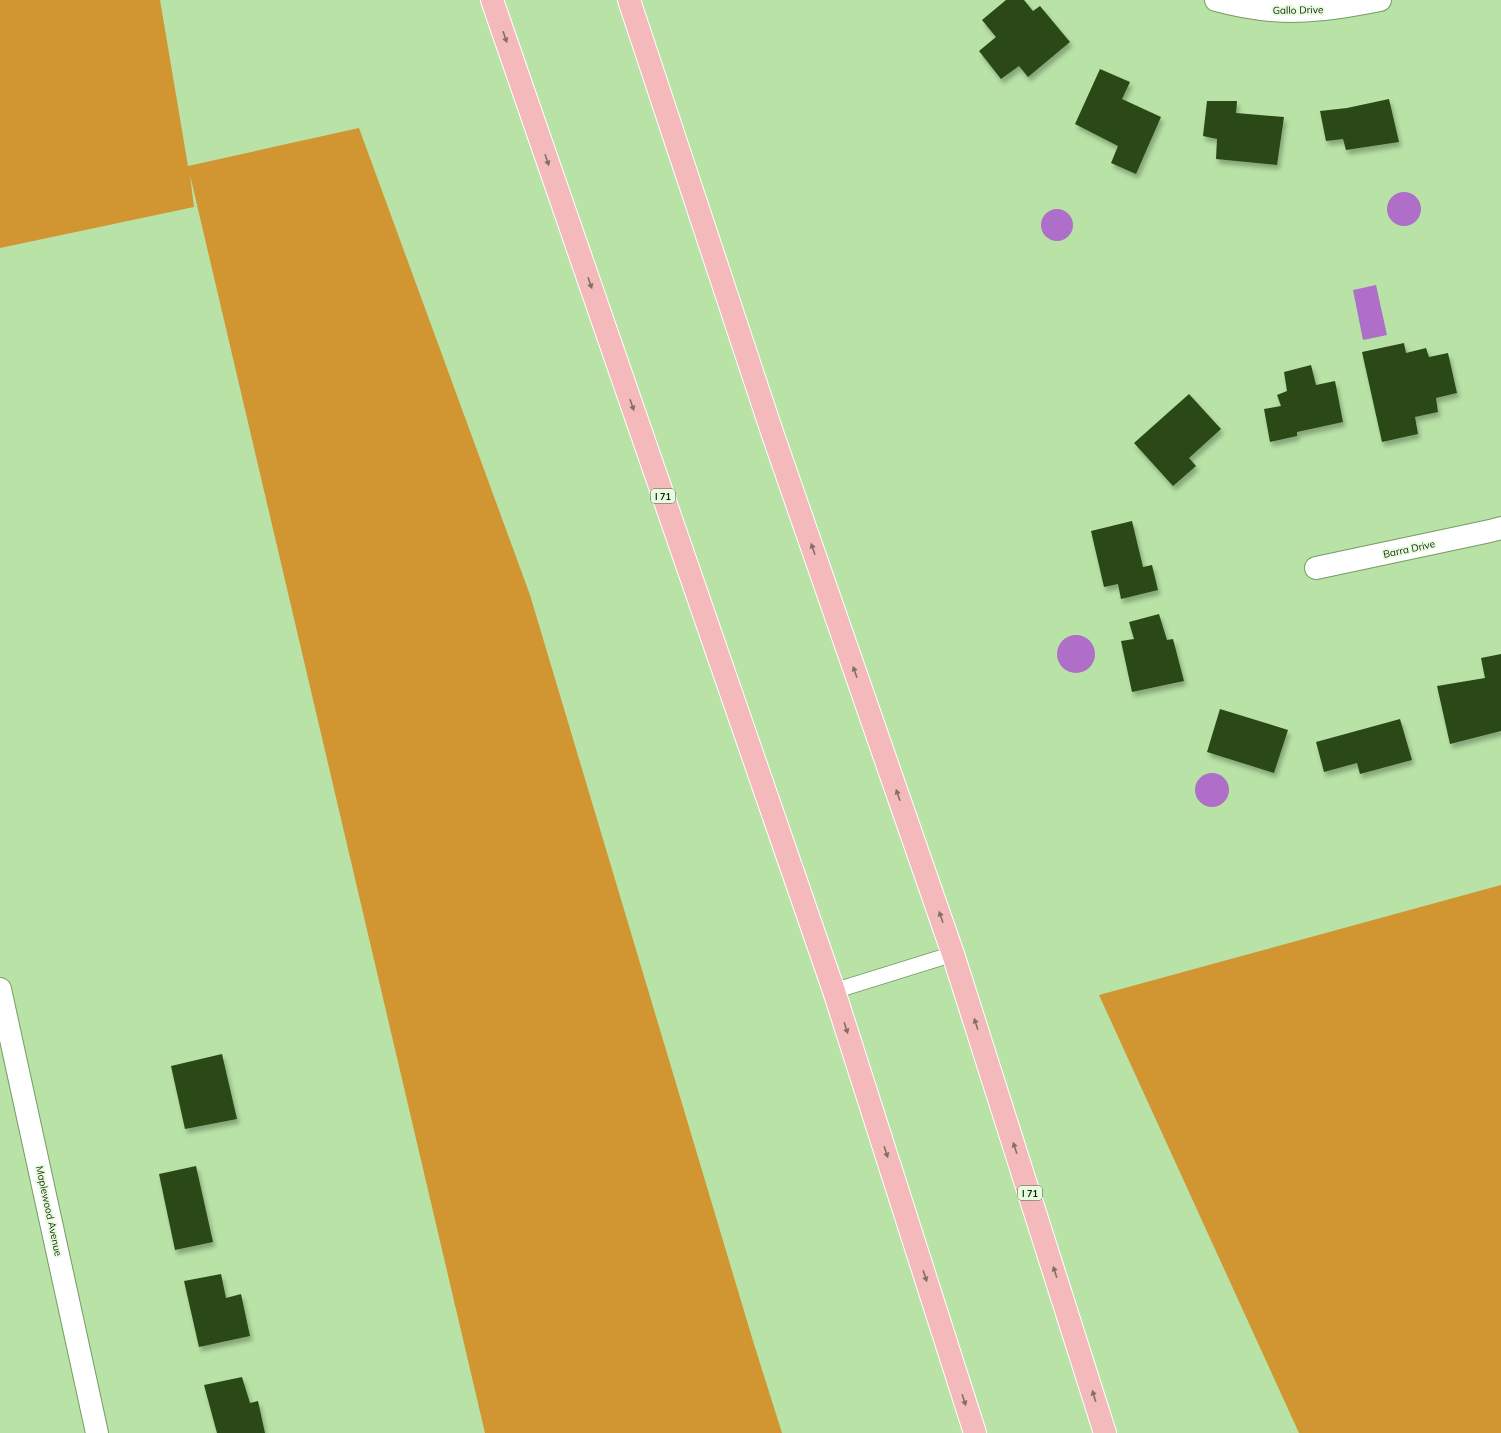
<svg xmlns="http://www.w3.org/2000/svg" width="1501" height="1433" font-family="Mulish,sans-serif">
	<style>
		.green { fill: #d19631 }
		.water { fill: #af6ec7 }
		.building { fill: #294a17; filter: url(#shadow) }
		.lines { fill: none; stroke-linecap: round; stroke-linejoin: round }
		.service-casing { stroke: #759c64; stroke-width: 17 }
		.minor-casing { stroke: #759c64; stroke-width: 24 }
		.motorway-casing { stroke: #fff; stroke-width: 24 }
		.service { stroke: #fff; stroke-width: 15 }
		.minor { stroke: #fff; stroke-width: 22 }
		.motorway { stroke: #f3b9bb; stroke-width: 22 }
		.oneway { fill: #836e63 }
		.labels { text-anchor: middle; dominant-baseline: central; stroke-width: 4; stroke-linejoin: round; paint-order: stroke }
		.shield { fill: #e7fcde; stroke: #53634a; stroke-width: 1 }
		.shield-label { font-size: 9px; font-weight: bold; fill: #13220b }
		.street-label { font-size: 10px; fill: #13220b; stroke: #e7fcde }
	</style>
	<defs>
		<filter id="shadow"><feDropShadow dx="2.5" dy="4.5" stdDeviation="2" flood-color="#0004"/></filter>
	</defs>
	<rect width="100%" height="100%" fill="#b8e2a6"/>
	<g class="green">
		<path d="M0,0H160L188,166L359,128L530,595L753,1341L782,1433H485L190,175L194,207L0,248Z"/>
		<path d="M1501,885V1433H1299L1099,995Z"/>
	</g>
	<g class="water">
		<circle cx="1404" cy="209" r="17"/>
		<circle cx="1057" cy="225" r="16"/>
		<path d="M1376,285L1387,335L1363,340L1353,290Z"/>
		<circle cx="1076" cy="654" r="19"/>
		<circle cx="1212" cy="790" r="17"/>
	</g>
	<g class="building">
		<path d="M1006,0H1024L1033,11L1040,6L1070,42L1028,77L1019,66L1001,79L979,51L996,37L982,20Z"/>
		<path d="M1100,69L1130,82L1122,99L1161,117L1136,174L1111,163L1118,146L1075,124Z"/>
		<path d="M1389,99L1399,142L1346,150L1343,139L1326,141L1320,111L1347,108Z"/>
		<path d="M1207,101H1237L1236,113L1284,117L1277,165L1216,159L1217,139L1203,136Z"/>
		<path d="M1404,343L1406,353L1426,348L1429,357L1448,353L1457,393L1436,398L1438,412L1415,417L1418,434L1382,442L1362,352Z"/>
		<path d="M1311,365L1316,385L1335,381L1343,422L1297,432V436L1270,442L1264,409L1281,406L1277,395L1287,391L1284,372Z"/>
		<path d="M1189,394L1221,429L1189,458L1196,466L1173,486L1134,443Z"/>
		<path d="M1132,521L1143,567L1152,565L1158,590L1121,599L1118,584L1104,587L1091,531Z"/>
		<path d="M1159,614L1167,640L1173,639L1184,681L1132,692L1121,641L1134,639L1129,622Z"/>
		<path d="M1501,654V731L1450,744L1437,686L1485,678L1481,658Z"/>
		<path d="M1220,709L1288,730L1274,773L1207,752Z"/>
		<path d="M1400,719L1412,760L1360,774L1357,763L1324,772L1316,742Z"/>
		<path d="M222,1054L237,1119L185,1129L171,1066Z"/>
		<path d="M196,1166L213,1242L175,1250L159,1174Z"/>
		<path d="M221,1274L226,1298L241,1294L250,1336L199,1347L184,1281Z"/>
		<path d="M242,1377L250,1403L258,1401L265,1433H217L204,1385Z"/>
	</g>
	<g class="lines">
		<defs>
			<path id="service" d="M834,991L953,954"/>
			<g id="minor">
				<path d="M1216,0C1277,17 1320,12 1380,0"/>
				<path d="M1316,568L1490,531L1501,528"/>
				<path d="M0,989L97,1433"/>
			</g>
			<g id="motorway">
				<path d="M492,0L834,991L975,1433"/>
				<path d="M629,0L772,432L953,954L1105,1433"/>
			</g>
		</defs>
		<use href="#service" class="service-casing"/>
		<use href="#minor" class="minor-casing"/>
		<use href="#motorway" class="motorway-casing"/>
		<use href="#service" class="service"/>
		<use href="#minor" class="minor"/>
		<use href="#motorway" class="motorway"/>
	</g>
	<defs><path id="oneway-solid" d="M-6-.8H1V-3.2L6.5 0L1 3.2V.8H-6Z"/></defs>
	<g class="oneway">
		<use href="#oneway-solid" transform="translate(505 37) rotate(71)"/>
		<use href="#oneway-solid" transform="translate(547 160) rotate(71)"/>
		<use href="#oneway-solid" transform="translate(590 283) rotate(71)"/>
		<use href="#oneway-solid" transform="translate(632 405) rotate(71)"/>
		<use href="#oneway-solid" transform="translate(813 549) rotate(-109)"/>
		<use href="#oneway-solid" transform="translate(855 672) rotate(-109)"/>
		<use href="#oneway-solid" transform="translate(898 795) rotate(-109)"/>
		<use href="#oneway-solid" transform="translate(941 917) rotate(-109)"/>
		<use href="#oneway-solid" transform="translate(976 1024) rotate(-108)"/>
		<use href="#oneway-solid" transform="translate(846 1028) rotate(72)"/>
		<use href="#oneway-solid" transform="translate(1015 1148) rotate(-108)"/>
		<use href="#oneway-solid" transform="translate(886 1152) rotate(72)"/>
		<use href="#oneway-solid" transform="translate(1055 1272) rotate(-108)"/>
		<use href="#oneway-solid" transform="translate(925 1276) rotate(72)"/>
		<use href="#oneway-solid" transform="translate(1094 1396) rotate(-107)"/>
		<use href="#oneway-solid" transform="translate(964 1400) rotate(72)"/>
	</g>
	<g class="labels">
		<g class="shield">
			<rect x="651" y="489" width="24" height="14" rx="3"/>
			<rect x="1018" y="1186" width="24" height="14" rx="3"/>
		</g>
		<g class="shield-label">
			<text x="663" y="496">I 71</text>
			<text x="1030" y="1193">I 71</text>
		</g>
		<g class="street-label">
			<text transform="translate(1298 10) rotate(-1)">Gallo Drive</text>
			<text transform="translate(1409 549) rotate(-12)">Barra Drive</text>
			<text transform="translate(49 1211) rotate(78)">Maplewood Avenue</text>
		</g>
	</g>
</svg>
